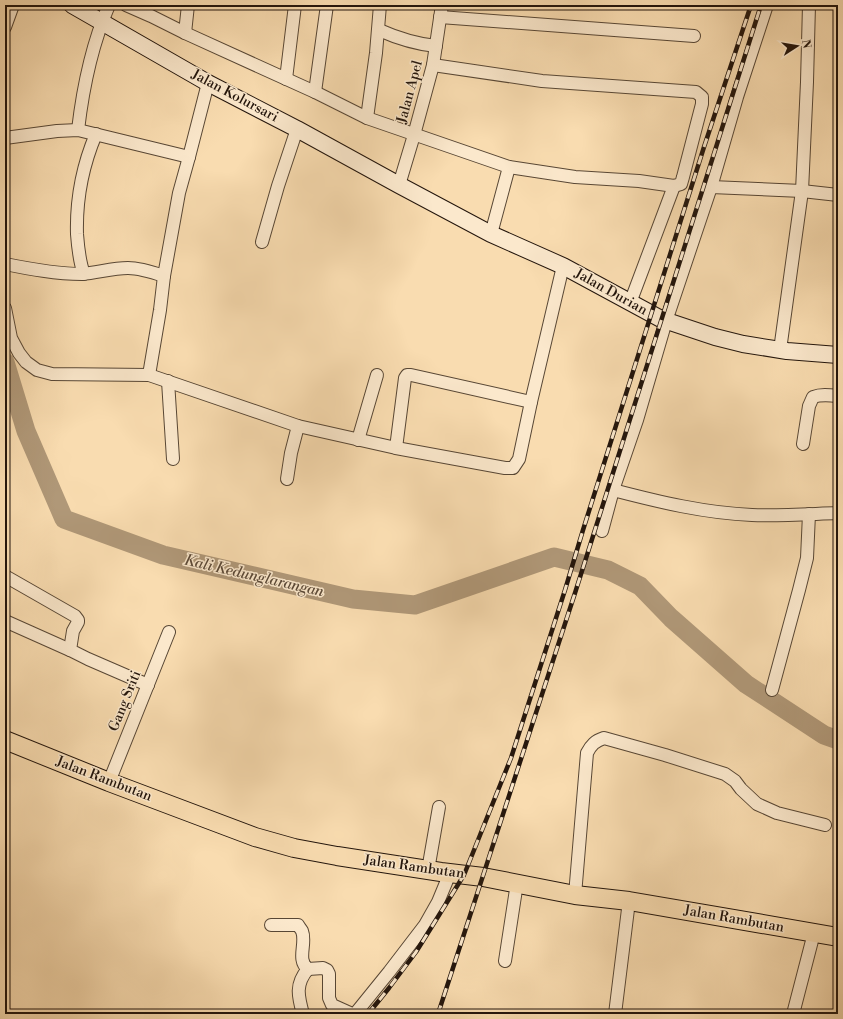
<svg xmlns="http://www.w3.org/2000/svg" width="843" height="1019" font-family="'Libre Bodoni',serif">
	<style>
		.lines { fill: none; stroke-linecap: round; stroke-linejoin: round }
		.river { stroke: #b09878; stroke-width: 19 }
		.street-casing { stroke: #584735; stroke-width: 14 }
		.secondary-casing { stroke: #23150c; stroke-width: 18 }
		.primary-casing { stroke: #23150c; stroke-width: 20 }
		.street { stroke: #fbe8cc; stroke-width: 12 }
		.secondary { stroke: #fbe8cc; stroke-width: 16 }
		.primary { stroke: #f9dcb0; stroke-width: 18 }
		.rail-casing { stroke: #23150c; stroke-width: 4.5 }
		.rail { stroke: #fbe8cc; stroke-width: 3; stroke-dasharray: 9; stroke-linecap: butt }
		.labels { text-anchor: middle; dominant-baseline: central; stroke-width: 3; stroke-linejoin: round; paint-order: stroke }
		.street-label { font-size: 14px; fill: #23150c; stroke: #fbe8cc }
		.water-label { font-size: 15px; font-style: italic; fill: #5b4937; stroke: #fbe8cc }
	</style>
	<rect width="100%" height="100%" fill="#f9dcb0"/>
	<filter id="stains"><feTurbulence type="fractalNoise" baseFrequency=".005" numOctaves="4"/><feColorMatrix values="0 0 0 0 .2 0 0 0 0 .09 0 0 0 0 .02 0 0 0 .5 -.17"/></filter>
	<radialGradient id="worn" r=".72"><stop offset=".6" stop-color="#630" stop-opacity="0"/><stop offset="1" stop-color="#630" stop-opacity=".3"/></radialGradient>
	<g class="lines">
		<path class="river" d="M5,362L26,431L64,519L163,555L353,599L415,605L554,557L608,570L640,586L671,618L746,684L824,735L838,740"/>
		<defs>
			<g id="street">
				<path d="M126,5L151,16L185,33L315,92L367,118L509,167L575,177L639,181L674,186L681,184L683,177L702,104V97L696,92L542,81L433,65"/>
				<path d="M440,17L694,36"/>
				<path d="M5,27L13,5"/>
				<path d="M379,30C397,38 416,44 436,46"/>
				<path d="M185,33L188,5"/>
				<path d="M286,79L295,5"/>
				<path d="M315,92L327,5"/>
				<path d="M367,118L376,53L380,5"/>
				<path d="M78,130C83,87 92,44 109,5"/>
				<path d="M5,138L57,131L78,130L189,157"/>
				<path d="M399,185L414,135L433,65L442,5"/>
				<path d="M711,187L802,191L838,195"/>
				<path d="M491,234L509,167"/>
				<path d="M262,242L278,186L297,129"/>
				<path d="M5,264C30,269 56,274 82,274C97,273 112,268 128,268C140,268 152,272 164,276"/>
				<path d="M84,274C79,261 78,247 77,234C76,198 82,167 96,134"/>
				<path d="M630,303L674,186"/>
				<path d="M5,308L11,338L19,353L26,362L37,370L52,374L149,375L298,426L396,448L505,468H513L519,459L531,402L563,266"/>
				<path d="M780,350L802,191L807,82L809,5"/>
				<path d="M149,375L160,310L164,276L179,193L189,157L208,83"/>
				<path d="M168,381L173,459"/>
				<path d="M358,440L377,375"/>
				<path d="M803,444L809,406L813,397C821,394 829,395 838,396"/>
				<path d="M396,448L405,378L407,375H411L531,402"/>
				<path d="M287,479L291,453L298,426"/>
				<path d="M613,490C659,502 705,513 752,515C781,516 809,514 838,513"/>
				<path d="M602,531L613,490L637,420L666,321L711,187L737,97L767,5"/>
				<path d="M5,576L75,616L78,620V622L73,631L70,650L88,659L148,685"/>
				<path d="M5,621L70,650"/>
				<path d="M772,690L799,590L807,558L809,514"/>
				<path d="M109,782L169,632"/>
				<path d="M428,870L439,807"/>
				<path d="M575,895L587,753C591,745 595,741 604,738L665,755L725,774L735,781L741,789L757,804L777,813L825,825"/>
				<path d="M271,925H298C299,927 301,929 302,931C307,943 296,960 308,969L323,968L327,970L329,974V998L332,1005L352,1014"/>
				<path d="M505,961L517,883"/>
				<path d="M303,1014C298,996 295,984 308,969"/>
				<path d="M355,1014L389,972L425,925L438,902L450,873"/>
				<path d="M615,1014L629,901"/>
				<path d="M793,1014L814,933"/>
			</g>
			<path id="secondary" d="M72,5L208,83L297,129L399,185L491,234L563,266L661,319L715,337L743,344L787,351L838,355"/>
			<path id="primary" d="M5,740L109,782L255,837L294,848L337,856L441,872L483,877L575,895L629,901L838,937"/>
		</defs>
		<use href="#street" class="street-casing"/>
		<use href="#secondary" class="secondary-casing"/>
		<use href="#primary" class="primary-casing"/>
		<use href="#street" class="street"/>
		<use href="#secondary" class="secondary"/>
		<use href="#primary" class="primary"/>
		<defs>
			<g id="rail">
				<path d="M368,1014L389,988L416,952L464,875L511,758L565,590L583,530L704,147L751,5"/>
				<path d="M438,1014L575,593L761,5"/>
			</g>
		</defs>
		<use href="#rail" class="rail-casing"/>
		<use href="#rail" class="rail"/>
	</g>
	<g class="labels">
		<g class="street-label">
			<text transform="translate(410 92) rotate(-75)">Jalan Apel</text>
			<text transform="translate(235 96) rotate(28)">Jalan Kolursari</text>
			<text transform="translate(611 292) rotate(29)">Jalan Durian</text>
			<text transform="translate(125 701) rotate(-68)">Gang Sriti</text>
			<text transform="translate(104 779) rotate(21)">Jalan Rambutan</text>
			<text transform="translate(414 867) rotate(8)">Jalan Rambutan</text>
			<text transform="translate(734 919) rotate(10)">Jalan Rambutan</text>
		</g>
		<g class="water-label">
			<text transform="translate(254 576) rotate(13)">Kali Kedunglarangan</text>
		</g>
	</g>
	<rect width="843" height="1019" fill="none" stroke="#f9dcb0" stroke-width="20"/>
	<rect x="6" y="6" width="831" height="1007" fill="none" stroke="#23150c" stroke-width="2"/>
	<rect x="10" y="10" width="823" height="999" fill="none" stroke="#23150c"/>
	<g transform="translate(797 46) rotate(78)" stroke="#fbe8cc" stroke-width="3" paint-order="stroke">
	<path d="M0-3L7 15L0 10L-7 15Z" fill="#23150c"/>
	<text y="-6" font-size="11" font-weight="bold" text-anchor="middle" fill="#23150c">N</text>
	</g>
	<rect width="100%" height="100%" filter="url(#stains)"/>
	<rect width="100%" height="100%" fill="url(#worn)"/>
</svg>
